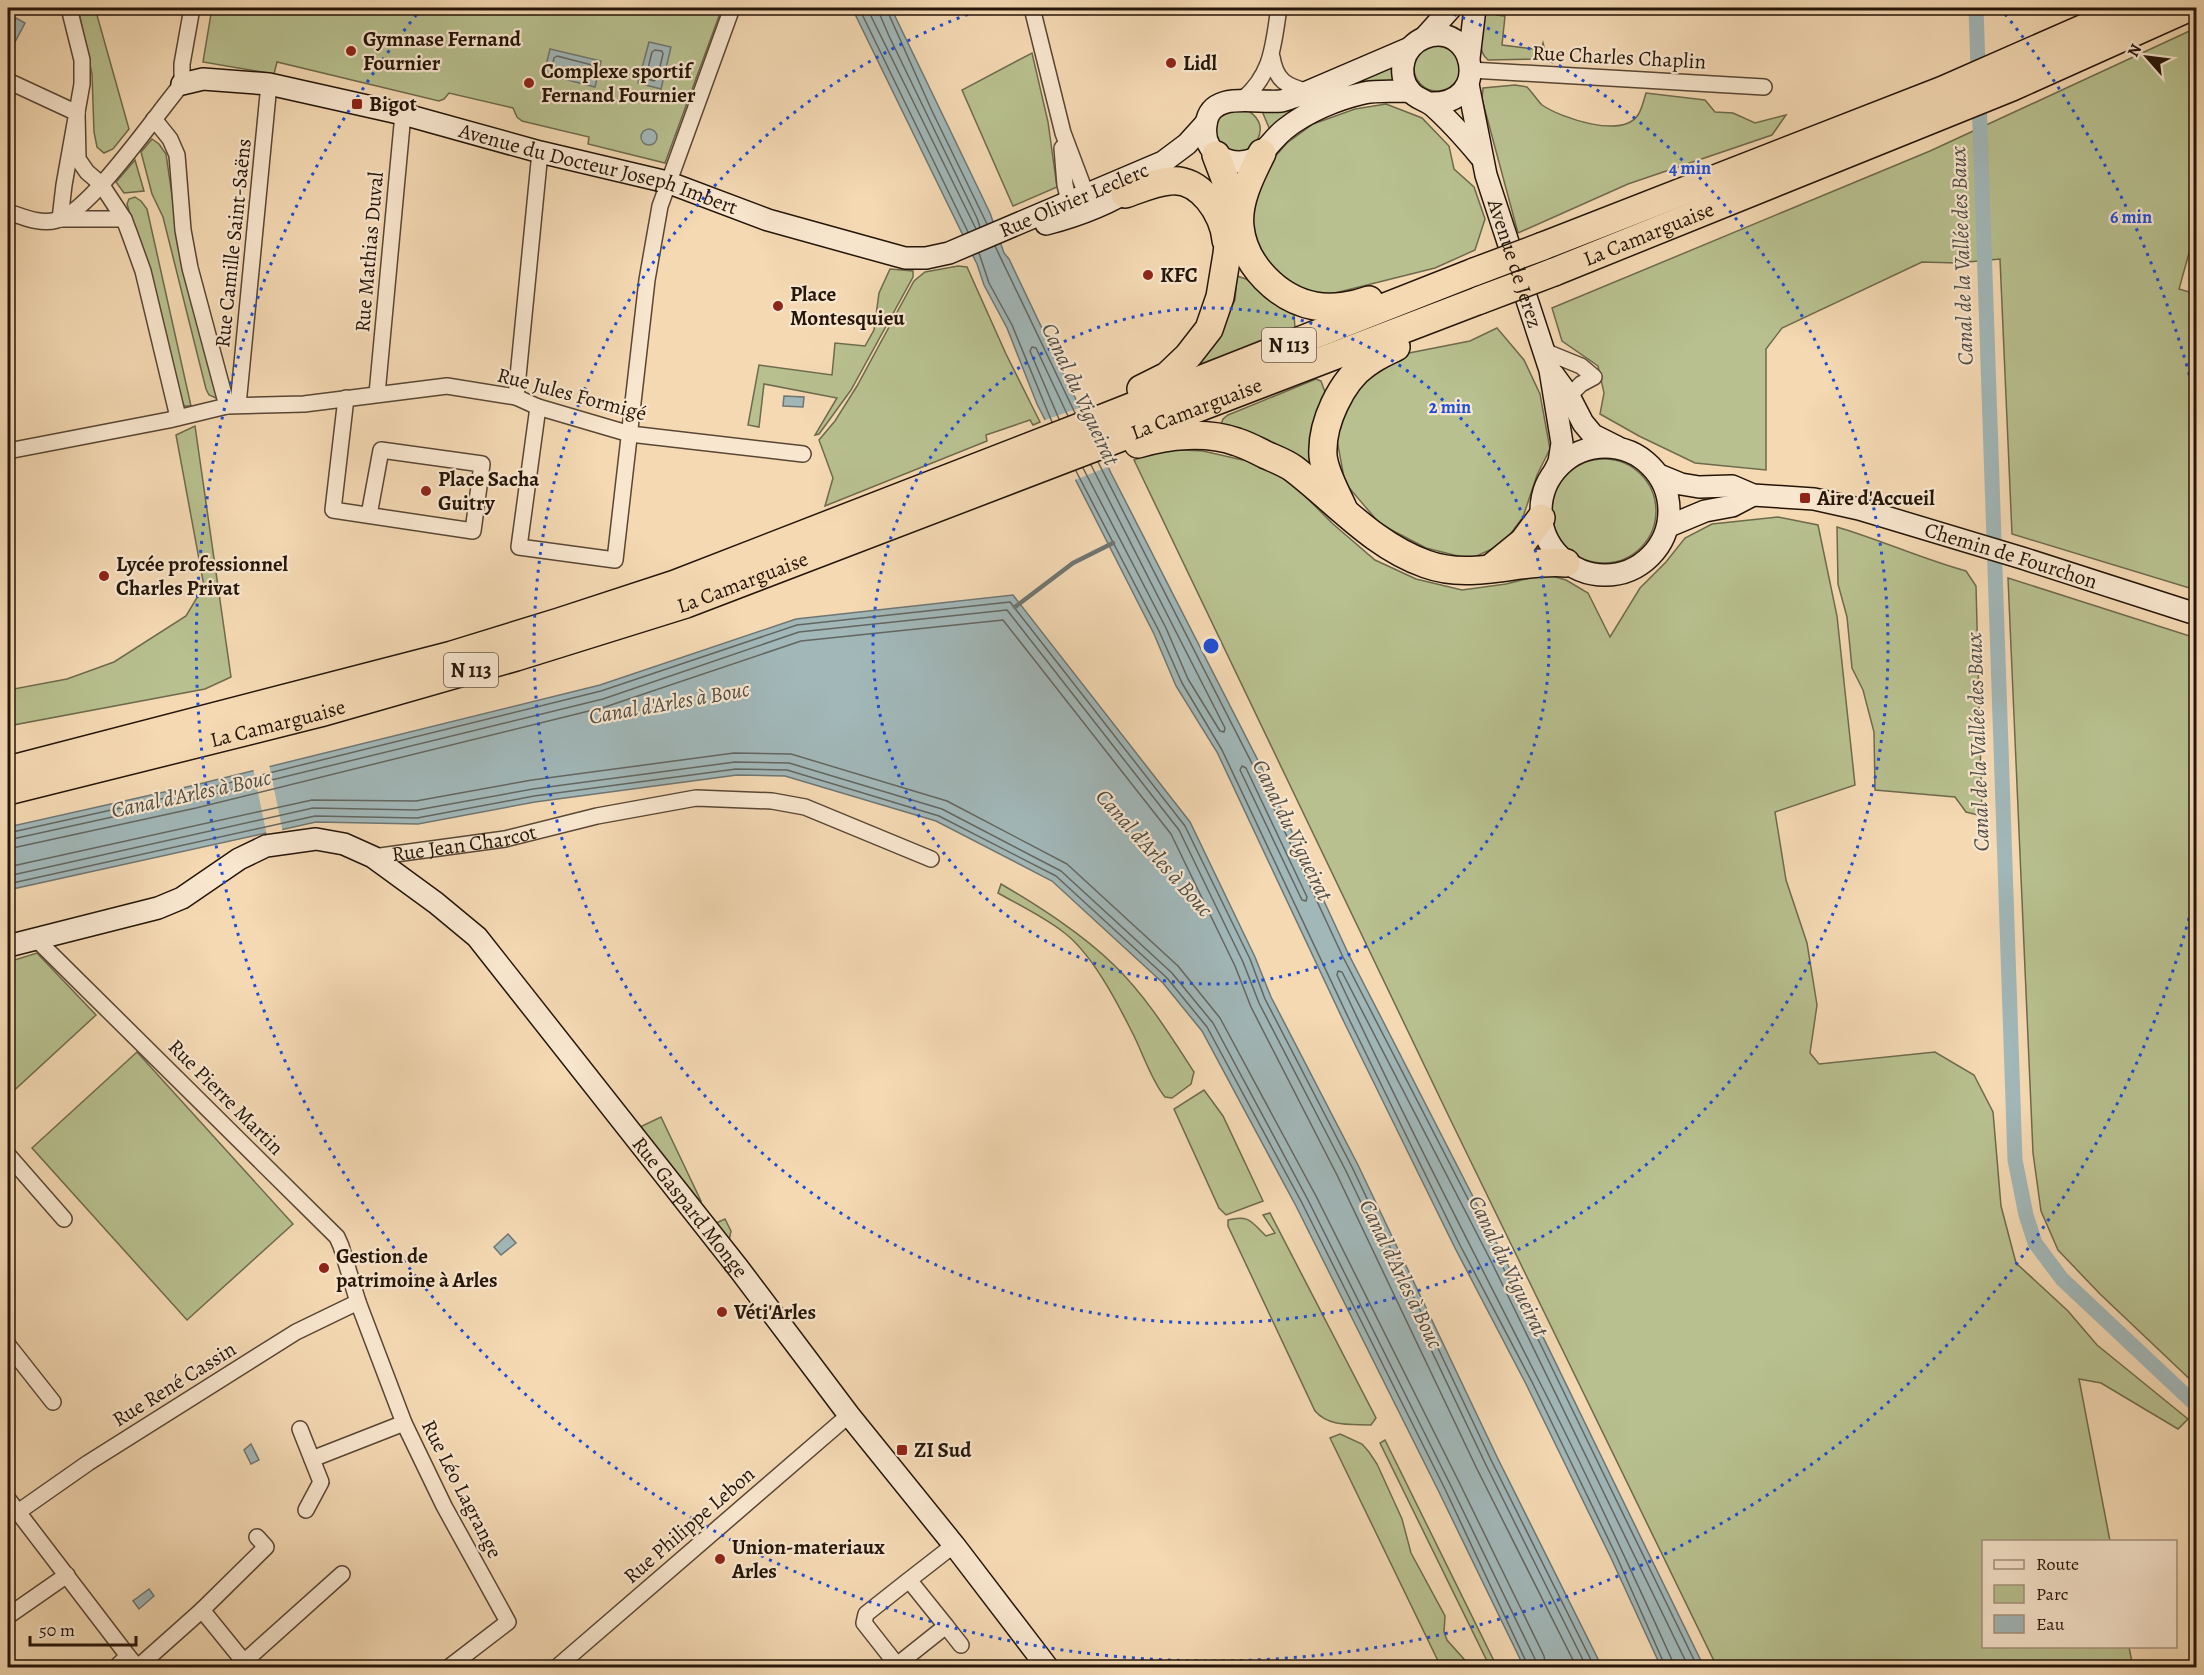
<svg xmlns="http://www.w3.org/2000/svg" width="2204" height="1675" font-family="Alegreya,serif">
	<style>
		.green { fill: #b8c08f; stroke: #6e6a4c; stroke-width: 1.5 }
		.water { fill: #a1b7b8; stroke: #6f7672; stroke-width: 1.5 }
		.pier { fill: #f4d9b3 }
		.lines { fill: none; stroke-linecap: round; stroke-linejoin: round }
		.shore { stroke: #636660; stroke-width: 1.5 }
		.stream { stroke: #6f7672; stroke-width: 4.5 }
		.canal { stroke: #a1b7b8; stroke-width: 15 }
		.street-casing { stroke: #594634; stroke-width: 18 }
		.secondary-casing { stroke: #251509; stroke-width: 24 }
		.highway-casing { stroke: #251509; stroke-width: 30 }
		.street { stroke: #f8e6ce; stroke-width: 15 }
		.secondary { stroke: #f8e6ce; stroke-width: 21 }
		.highway { stroke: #f4d9b3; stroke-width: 27 }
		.highway-bridge-casing { stroke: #251509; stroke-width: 30; stroke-linecap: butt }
		.highway-bridge { stroke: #f4d9b3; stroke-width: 27 }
		.ring { fill: none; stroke: #1d4ed8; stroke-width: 3; stroke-dasharray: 3 6 }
		.poi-dot { fill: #8f2418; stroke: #f8e6ce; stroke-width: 2 }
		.labels { text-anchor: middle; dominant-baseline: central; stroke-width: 4.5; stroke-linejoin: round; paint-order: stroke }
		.shield { fill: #f8e6ce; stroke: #645444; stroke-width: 1.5 }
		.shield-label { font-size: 20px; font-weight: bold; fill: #251509 }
		.poi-label { font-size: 21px; font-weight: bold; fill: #251509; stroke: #f8e6ce; text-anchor: start }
		.street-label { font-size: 21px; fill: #251509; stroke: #f8e6ce }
		.water-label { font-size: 22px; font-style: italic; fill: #504e46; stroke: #f8e6ce }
		.centre { fill: #1d4ed8; stroke: #f8e6ce; stroke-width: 3 }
		.ring-label { font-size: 18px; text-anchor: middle; font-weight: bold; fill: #1d4ed8; stroke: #f8e6ce; stroke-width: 4.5; stroke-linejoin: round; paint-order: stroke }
	</style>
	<rect width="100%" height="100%" fill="#f4d9b3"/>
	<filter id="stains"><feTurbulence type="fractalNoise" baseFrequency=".00333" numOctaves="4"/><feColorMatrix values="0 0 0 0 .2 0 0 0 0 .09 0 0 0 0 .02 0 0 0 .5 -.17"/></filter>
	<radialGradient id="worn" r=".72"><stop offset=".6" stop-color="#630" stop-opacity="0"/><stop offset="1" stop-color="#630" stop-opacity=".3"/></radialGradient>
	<g class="green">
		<path d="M78,8H95L129,129L113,149L104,153L97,147L94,132L92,74Z"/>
		<path d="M212,8H722L665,163L588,144L589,137L522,121L517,117L513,108L449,93L444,99L439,101L277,62L274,74L203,62Z"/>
		<path d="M1485,8H1498L1497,15L1505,16L1502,45L1541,50L1543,43L1546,55L1540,59L1488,60C1474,49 1483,23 1485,8Z"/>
		<path d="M2196,28V228L2179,289L2196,294V590L2012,534L2000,259L1957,263L1922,262L1782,328L1766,349V470L1695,463L1639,436L1600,414L1604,393L1598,366L1562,341L1552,308L1930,151Z"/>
		<circle cx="1437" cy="68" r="23"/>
		<path d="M1032,53L1048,122L1057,187L1013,206L962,90Z"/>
		<path d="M1392,64L1396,86L1337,91Z"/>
		<path d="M1515,85L1527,87C1532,92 1537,100 1542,105C1561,118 1622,139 1638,115C1642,109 1644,99 1646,93L1705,100L1715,112L1733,113L1755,123L1786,115L1772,135L1628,184L1518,233L1482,99L1483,88Z"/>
		<path d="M1386,104L1422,118L1449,146L1454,169L1474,187L1485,219L1475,250L1435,268L1319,297L1292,290L1266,267L1251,234L1252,202L1266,167L1287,143L1313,124L1355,109Z"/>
		<path d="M1289,107L1293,112L1270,130L1262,111Z"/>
		<path d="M1244,108C1267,121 1263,136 1248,154H1223L1211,124L1221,111Z"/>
		<path d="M152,139L159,144L166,154L177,230L220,396L216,398L209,395L206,389L163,217L152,194L141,152Z"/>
		<path d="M135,160L144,191L124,193L116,182Z"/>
		<path d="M135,197L141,201L147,209L191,406H184L180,395L127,204L129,199Z"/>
		<path d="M958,266L967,267L1006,354L1040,422L1033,425L1030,420L986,435L987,441L825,506L833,478L819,440L835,421L857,386L914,281L925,272Z"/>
		<path d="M890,269L913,271V277L851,390L819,434L815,435L837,398L764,384L759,427L748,425L759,365L832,375L835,343L865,346L874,330L879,293Z"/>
		<path d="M1237,276L1246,279L1294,314L1295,329L1193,367L1216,338L1235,300Z"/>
		<path d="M1497,328L1524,360L1540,394L1550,449L1537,475L1523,517L1503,544L1470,559L1426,548L1380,524L1345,483L1337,440L1346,403L1364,382L1409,353L1470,341Z"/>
		<path d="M1316,379L1321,381L1325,392L1316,419L1311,463L1305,464L1220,427L1223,419L1228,415Z"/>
		<path d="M195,426L231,677L205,689L8,726V690L67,679L114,662L186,616L204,586L176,435Z"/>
		<path d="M1164,449L1203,451L1247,461L1290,481L1333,524L1375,560L1416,579L1462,590L1506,584L1545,574L1566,580L1588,593L1610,637L1640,588L1666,562L1685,538L1712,524L1778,517L1818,525L1837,616L1855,785L1775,812L1786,880L1807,943L1817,1005L1810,1053L1819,1064L1935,1052L1974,1075L1993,1112L2001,1206L2016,1263L2068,1311L2097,1345L2188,1419L2178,1429L2101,1383L2079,1379L2110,1541L1984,1542V1646L2129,1647L2133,1667H1717L1452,1123L1134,460Z"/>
		<circle cx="1604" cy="511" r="52"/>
		<path d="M1837,527C1881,540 1922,559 1966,571L1976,586L1982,816L1966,812L1955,797L1875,790L1874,732L1863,690L1852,668L1847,617L1838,584Z"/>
		<path d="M2008,578L2196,638V1385L2100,1294L2058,1250L2041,1211L2033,1153Z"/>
		<path d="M1001,884C1040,907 1081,933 1114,965C1146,996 1170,1035 1194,1072L1191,1084L1172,1098L1165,1097C1152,1082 1142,1051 1132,1032C1116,1000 1091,952 1062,931C1042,916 1019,905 998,893Z"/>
		<path d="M37,953L96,1015L8,1096V962Z"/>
		<path d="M137,1052L293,1224L187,1320L32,1148Z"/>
		<path d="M1204,1090L1223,1116L1263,1201L1226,1215L1219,1208L1174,1109Z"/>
		<path d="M661,1117L701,1201H698L640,1127Z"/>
		<path d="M1270,1213L1376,1418L1371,1425C1350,1424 1329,1427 1315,1411L1228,1226V1220C1250,1214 1252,1223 1266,1236L1275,1233L1263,1215Z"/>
		<path d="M725,1219L731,1231L729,1241L716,1223Z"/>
		<path d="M1340,1434L1362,1444L1369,1452L1377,1464L1402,1519L1411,1553L1445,1616L1444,1632L1447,1640L1471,1667H1441L1330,1438Z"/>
		<path d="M1385,1440L1497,1667H1490L1380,1443Z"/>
	</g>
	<g class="water">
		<path d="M852,8H891L990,213L1004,253L1009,259L1111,473L1269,782L1348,953L1504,1257L1704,1667H1661L1611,1558L1526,1384L1455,1248L1344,1022L1217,752L1176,686L1154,634L1037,404L1007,328L984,285L977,264Z"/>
		<path d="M16,18L25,23L15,42L8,38V36Z"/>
		<path d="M649,42L671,47L661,89L638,83Z"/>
		<path d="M550,49L601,61L595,87L544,74Z"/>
		<circle cx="649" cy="137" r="8"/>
		<path d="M784,396L804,397L803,407L783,406Z"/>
		<path d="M1013,595L1190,822L1255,957L1271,997L1358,1165L1498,1459L1602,1667H1524L1439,1492L1296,1206L1202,1031L1163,983L1052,881L936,821L785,776L737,775L535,802L418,824L316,822L8,890V827L191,786L600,685L796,619Z"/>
		<path d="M508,1234L516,1243L501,1255L494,1247Z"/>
		<path d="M251,1444L259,1460L251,1464L244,1450Z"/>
		<path d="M149,1589L154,1596L139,1609L133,1601Z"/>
	</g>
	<g class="pier">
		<path d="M1082,407L1110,466L1072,481L1042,421Z"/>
		<path d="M269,764L283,833L267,836L253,768Z"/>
	</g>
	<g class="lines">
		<g class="shore">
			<path d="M859,8L968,232"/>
			<path d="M867,8L976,229"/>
			<path d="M879,8L880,15L889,36L977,218L980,227"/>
			<path d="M886,8L932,111L987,224"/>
			<path d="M655,50L662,51L663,54L657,79L654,81L648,79L646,76L652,52Z"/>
			<path d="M557,56L592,65L593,67L591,77L588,79L553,70L552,68L554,58Z"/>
			<path d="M995,246L1075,413"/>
			<path d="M979,253L989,283L1012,325L1052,422"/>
			<path d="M1059,419L1030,351L1032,347L1036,348L1068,416"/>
			<path d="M1098,462L1263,785L1342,955L1499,1259L1698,1668"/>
			<path d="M1083,468L1166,628L1188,679L1220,731L1224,732L1225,728L1091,465"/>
			<path d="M1076,471L1159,631L1182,683L1222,750L1349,1019L1460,1245L1532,1382L1616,1555L1666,1668"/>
			<path d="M1242,766L1246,768L1307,897L1306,901L1302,900L1240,770Z"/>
			<path d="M8,833L192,792L601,691L797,625L1010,602L1185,826L1250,959L1265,999L1352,1167L1492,1462L1595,1668"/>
			<path d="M8,840L194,799L603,699L799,632L1007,610L1179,830L1243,962L1259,1003L1346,1171L1486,1465L1587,1668"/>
			<path d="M8,849L196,808L605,707L801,641L1003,620L1171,834L1235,966L1251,1007L1337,1175L1477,1469L1577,1668"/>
			<path d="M8,867L312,800L416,801L532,780L734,753L791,754L947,801L1067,864L1178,966L1220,1018L1316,1196L1459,1482L1544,1656L1546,1668"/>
			<path d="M8,876L313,808L417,810L533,789L735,762L789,763L942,809L1061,871L1172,973L1213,1023L1308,1200L1451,1486L1535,1659L1537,1668"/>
			<path d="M8,884L315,816L417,818L534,796L736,769L787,770L939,816L1056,876L1167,978L1207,1027L1302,1203L1445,1489L1529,1668"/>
			<path d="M1673,1668L1672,1660C1629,1565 1585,1470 1537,1377C1469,1243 1400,1110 1337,975L1338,971L1342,972L1492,1263L1689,1668"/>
		</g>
		<path class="stream" d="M1015,607L1073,563L1113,543"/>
		<path class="canal" d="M1976,8L2015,1160L2026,1215L2035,1243L2062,1279L2196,1405"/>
		<defs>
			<g id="street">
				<path d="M1032,8L1063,133L1086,194"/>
				<path d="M1272,57C1276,81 1286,86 1309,92"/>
				<path d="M1471,70L1764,87"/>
				<path d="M8,81L77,113"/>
				<path d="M1243,99C1273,73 1273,45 1279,8"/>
				<path d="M77,113L78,159L87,172L101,184L124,219L130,235L143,271L178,417"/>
				<path d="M154,119L170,139L177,155L183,230L190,268L227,406"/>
				<path d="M1062,148L1065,185L1069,201"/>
				<path d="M8,212C24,217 40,225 57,220C90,212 157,113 182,84V64L192,8"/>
				<path d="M60,219L64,185L82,84V60L69,8"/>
				<path d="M60,219H124"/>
				<path d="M1544,351L1581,366L1594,377L1581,384L1569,396"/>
				<path d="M377,394L403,114"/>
				<path d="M516,397L540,152"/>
				<path d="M346,398L333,510L473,531L482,464L381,450L369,515"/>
				<path d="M238,405L269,84"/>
				<path d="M538,407L519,547L615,560L647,280L660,206L732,8"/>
				<path d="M8,451L169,420L227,406L304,404L447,386L516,397L538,407L630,434L803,454"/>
				<path id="s1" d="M373,857L505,839L597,816L696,798L772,801L805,807L931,859"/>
				<path d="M36,939L337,1237L341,1246L358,1302L404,1423L444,1506L508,1622L448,1668"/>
				<path d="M8,1155L64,1219"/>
				<path d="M8,1345L53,1402"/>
				<path d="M300,1429L321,1482L306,1510"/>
				<path d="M312,1459L404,1423"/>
				<path d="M8,1499L128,1656L138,1668"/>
				<path d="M18,1512L88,1463L296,1332L358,1302"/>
				<path d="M909,1580L866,1614L864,1623L897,1665L946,1626L909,1580L954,1545"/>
				<path d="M202,1610L266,1547L257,1537"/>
				<path d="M8,1616L67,1575"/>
				<path d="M946,1626L961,1645"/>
				<path d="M245,1661L342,1574"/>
				<path d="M138,1667L202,1610L249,1668"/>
				<path d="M115,1668L128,1656"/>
				<path d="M556,1668L849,1415"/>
			</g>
			<g id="secondary">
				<path d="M1425,37L1451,8"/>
				<path d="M1469,58L1475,8"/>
				<path id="s2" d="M182,84L203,79L269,84L403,114L540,152L667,182L768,220L905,258H926L949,253L1163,162L1187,144L1206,123"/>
				<path id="s3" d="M1468,84L1486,175L1550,370L1562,443L1559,462L1554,472"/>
				<path d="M1410,91C1395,92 1378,90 1364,93C1337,99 1306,112 1285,129C1273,138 1264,155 1251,160C1236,165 1218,160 1210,147C1206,141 1205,132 1206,125C1210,89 1257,104 1281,101C1286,100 1293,97 1298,96L1410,48"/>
				<path d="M1429,103C1494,106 1474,18 1424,38C1414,42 1406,51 1404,61C1401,71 1403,83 1410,91C1416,99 1426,100 1433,106C1450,121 1465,138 1480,156"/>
				<path d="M1046,224C1077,216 1111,203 1138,185"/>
				<path d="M1553,374L1569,396L1583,423L1593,435L1617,447"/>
				<circle cx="1605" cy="511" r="64"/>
				<path id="s4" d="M1659,475L1681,484L1699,487L1732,486L1753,495L1814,499L1859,509L2022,558L2196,614"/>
				<path d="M1669,526L1705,511L1732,506L1753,495"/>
				<path id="s5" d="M8,946L158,908L182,898L239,859L266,846L316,839L344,844L373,857L436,903L477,937L739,1269L849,1415L954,1545L1048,1668"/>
			</g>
			<g id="highway">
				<path d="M1262,153C1251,175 1237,202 1240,227C1244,265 1278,299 1315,306C1332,309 1353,306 1369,300"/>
				<path d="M1125,194C1140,189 1155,182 1170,181C1200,177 1224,214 1226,240"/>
				<path d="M1543,246L1943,90L2130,8"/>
				<path id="s6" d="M1554,272L2012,87L2188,8"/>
				<path d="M1141,389L1167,376L1188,356L1209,329L1220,297L1227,254L1233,200L1216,155"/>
				<path d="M1138,444C1168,435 1206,431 1237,442C1247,445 1256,450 1266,455C1275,459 1286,463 1294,469C1338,503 1373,545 1426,564C1472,581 1519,559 1566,563"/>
				<path d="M1343,508C1336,492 1325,474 1323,456C1321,424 1341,381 1367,363C1376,356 1386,352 1396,347"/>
				<path d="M1491,568L1523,542L1541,518"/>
				<path d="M8,770L452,655L559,622L675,584L1103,418L1474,272"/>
				<path id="s7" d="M8,791L320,713L516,657L686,604L1480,300"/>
			</g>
		</defs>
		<use href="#street" class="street-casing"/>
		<use href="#secondary" class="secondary-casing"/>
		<use href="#highway" class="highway-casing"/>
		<use href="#street" class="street"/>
		<use href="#secondary" class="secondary"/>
		<use href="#highway" class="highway"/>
		<defs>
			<g id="highway-bridge">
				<path d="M1474,272L1543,246"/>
				<path d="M1480,300L1554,272"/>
			</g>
		</defs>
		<use href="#highway-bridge" class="highway-bridge-casing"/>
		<use href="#highway-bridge" class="highway-bridge"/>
	</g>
	<g class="ring">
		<circle cx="1211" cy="646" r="338"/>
		<path d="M1437 8A677 677 0 1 1 985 8"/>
		<path d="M2196 892A1015 1015 0 1 1 417 14M2005 14A1015 1015 0 0 1 2196 400"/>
	</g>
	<g class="poi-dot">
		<circle cx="351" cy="51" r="6"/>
		<circle cx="1171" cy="63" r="6"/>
		<circle cx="529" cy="83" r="6"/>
		<rect x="351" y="98" width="12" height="12" rx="3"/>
		<circle cx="1148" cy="275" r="6"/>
		<circle cx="778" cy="306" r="6"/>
		<circle cx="426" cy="491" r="6"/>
		<rect x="1799" y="492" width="12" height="12" rx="3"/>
		<circle cx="104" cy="576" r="6"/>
		<circle cx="324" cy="1268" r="6"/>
		<circle cx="722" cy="1312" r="6"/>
		<rect x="896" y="1444" width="12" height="12" rx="3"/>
		<circle cx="720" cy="1559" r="6"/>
	</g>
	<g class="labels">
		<g class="shield">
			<rect x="1262" y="328" width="54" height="34" rx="4.5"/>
			<rect x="444" y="653" width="54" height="34" rx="4.5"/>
		</g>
		<g class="shield-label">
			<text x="1289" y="345">N 113</text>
			<text x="471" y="670">N 113</text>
		</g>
		<g class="poi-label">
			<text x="363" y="39">Gymnase Fernand<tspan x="363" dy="24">Fournier</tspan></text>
			<text x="1183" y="63">Lidl</text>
			<text x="541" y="71">Complexe sportif<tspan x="541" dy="24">Fernand Fournier</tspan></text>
			<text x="369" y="104">Bigot</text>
			<text x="1160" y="275">KFC</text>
			<text x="790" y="294">Place<tspan x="790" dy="24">Montesquieu</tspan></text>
			<text x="438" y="479">Place Sacha<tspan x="438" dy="24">Guitry</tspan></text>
			<text x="1817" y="498">Aire d'Accueil</text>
			<text x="116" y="564">Lycée professionnel<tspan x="116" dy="24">Charles Privat</tspan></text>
			<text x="336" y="1256">Gestion de<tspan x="336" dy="24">patrimoine à Arles</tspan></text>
			<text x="734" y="1312">Véti'Arles</text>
			<text x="914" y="1450">ZI Sud</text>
			<text x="732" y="1547">Union-materiaux<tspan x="732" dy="24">Arles</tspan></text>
		</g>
		<g class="street-label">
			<text transform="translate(1619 57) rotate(3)">Rue Charles Chaplin</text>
			<text stroke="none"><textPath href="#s2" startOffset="428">Avenue du Docteur Joseph Imbert</textPath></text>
			<text stroke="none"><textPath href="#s2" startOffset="928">Rue Olivier Leclerc</textPath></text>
			<text stroke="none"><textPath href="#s6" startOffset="102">La Camarguaise</textPath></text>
			<text transform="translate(233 243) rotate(-84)">Rue Camille Saint-Saëns</text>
			<text transform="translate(369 252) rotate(-85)">Rue Mathias Duval</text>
			<text stroke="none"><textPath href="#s3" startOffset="186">Avenue de Jerez</textPath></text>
			<text transform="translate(572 394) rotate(15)">Rue Jules Formigé</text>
			<text stroke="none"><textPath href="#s7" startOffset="1250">La Camarguaise</textPath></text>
			<text stroke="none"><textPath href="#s4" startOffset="364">Chemin de Fourchon</textPath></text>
			<text stroke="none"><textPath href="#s7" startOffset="764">La Camarguaise</textPath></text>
			<text stroke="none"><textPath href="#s7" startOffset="278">La Camarguaise</textPath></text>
			<text stroke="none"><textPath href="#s1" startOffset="92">Rue Jean Charcot</textPath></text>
			<text transform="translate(226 1097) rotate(45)">Rue Pierre Martin</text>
			<text stroke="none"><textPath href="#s5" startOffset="866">Rue Gaspard Monge</textPath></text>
			<text transform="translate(174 1384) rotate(-32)">Rue René Cassin</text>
			<text transform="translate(462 1489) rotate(63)">Rue Léo Lagrange</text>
			<text transform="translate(689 1525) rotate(-41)">Rue Philippe Lebon</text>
		</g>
		<g class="water-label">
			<text transform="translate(1962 256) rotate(-92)">Canal de la Vallée des Baux</text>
			<text transform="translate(1080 394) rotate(65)">Canal du Vigueirat</text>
			<text transform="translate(669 703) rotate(-10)">Canal d'Arles à Bouc</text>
			<text transform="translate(1978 742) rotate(-92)">Canal de la Vallée des Baux</text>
			<text transform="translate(191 794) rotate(-12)">Canal d'Arles à Bouc</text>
			<text transform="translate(1292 830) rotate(64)">Canal du Vigueirat</text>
			<text transform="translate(1154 853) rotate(48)">Canal d'Arles à Bouc</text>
			<text transform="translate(1508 1266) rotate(64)">Canal du Vigueirat</text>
			<text transform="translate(1401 1274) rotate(64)">Canal d'Arles à Bouc</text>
		</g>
	</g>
	<circle cx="1211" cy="646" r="9" class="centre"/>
	<g class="ring-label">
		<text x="1690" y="174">4 min</text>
		<text x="2131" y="223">6 min</text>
		<text x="1450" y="413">2 min</text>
	</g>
	<rect width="2204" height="1675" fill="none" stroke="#f4d9b3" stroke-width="30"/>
	<rect x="9" y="9" width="2186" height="1657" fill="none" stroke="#251509" stroke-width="3"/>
	<rect x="15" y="15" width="2174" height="1645" fill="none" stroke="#251509" stroke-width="1.5"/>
	<rect x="1982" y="1540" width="195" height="108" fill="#f8e6ce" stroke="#a4927f" stroke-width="1.5"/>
	<rect x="1994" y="1560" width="30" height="9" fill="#f8e6ce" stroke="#a4927f" stroke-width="1.5"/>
	<text x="2036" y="1570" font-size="18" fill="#251509">Route</text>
	<rect x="1994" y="1585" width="30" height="18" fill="#b8c08f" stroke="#a4927f" stroke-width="1.5"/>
	<text x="2036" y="1600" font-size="18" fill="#251509">Parc</text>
	<rect x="1994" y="1615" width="30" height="18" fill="#a1b7b8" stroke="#a4927f" stroke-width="1.5"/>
	<text x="2036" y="1630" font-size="18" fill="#251509">Eau</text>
	<g transform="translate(2147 57) rotate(298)" stroke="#f8e6ce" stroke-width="4.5" paint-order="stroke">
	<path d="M0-4.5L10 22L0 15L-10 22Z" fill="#251509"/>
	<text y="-9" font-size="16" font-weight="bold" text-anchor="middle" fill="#251509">N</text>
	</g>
	<path d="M30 1636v9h106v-9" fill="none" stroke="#251509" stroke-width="3"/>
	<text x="39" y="1636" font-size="18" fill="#251509" stroke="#f8e6ce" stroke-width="4.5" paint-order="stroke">50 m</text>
	<rect width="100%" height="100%" filter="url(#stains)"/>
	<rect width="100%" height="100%" fill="url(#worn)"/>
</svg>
